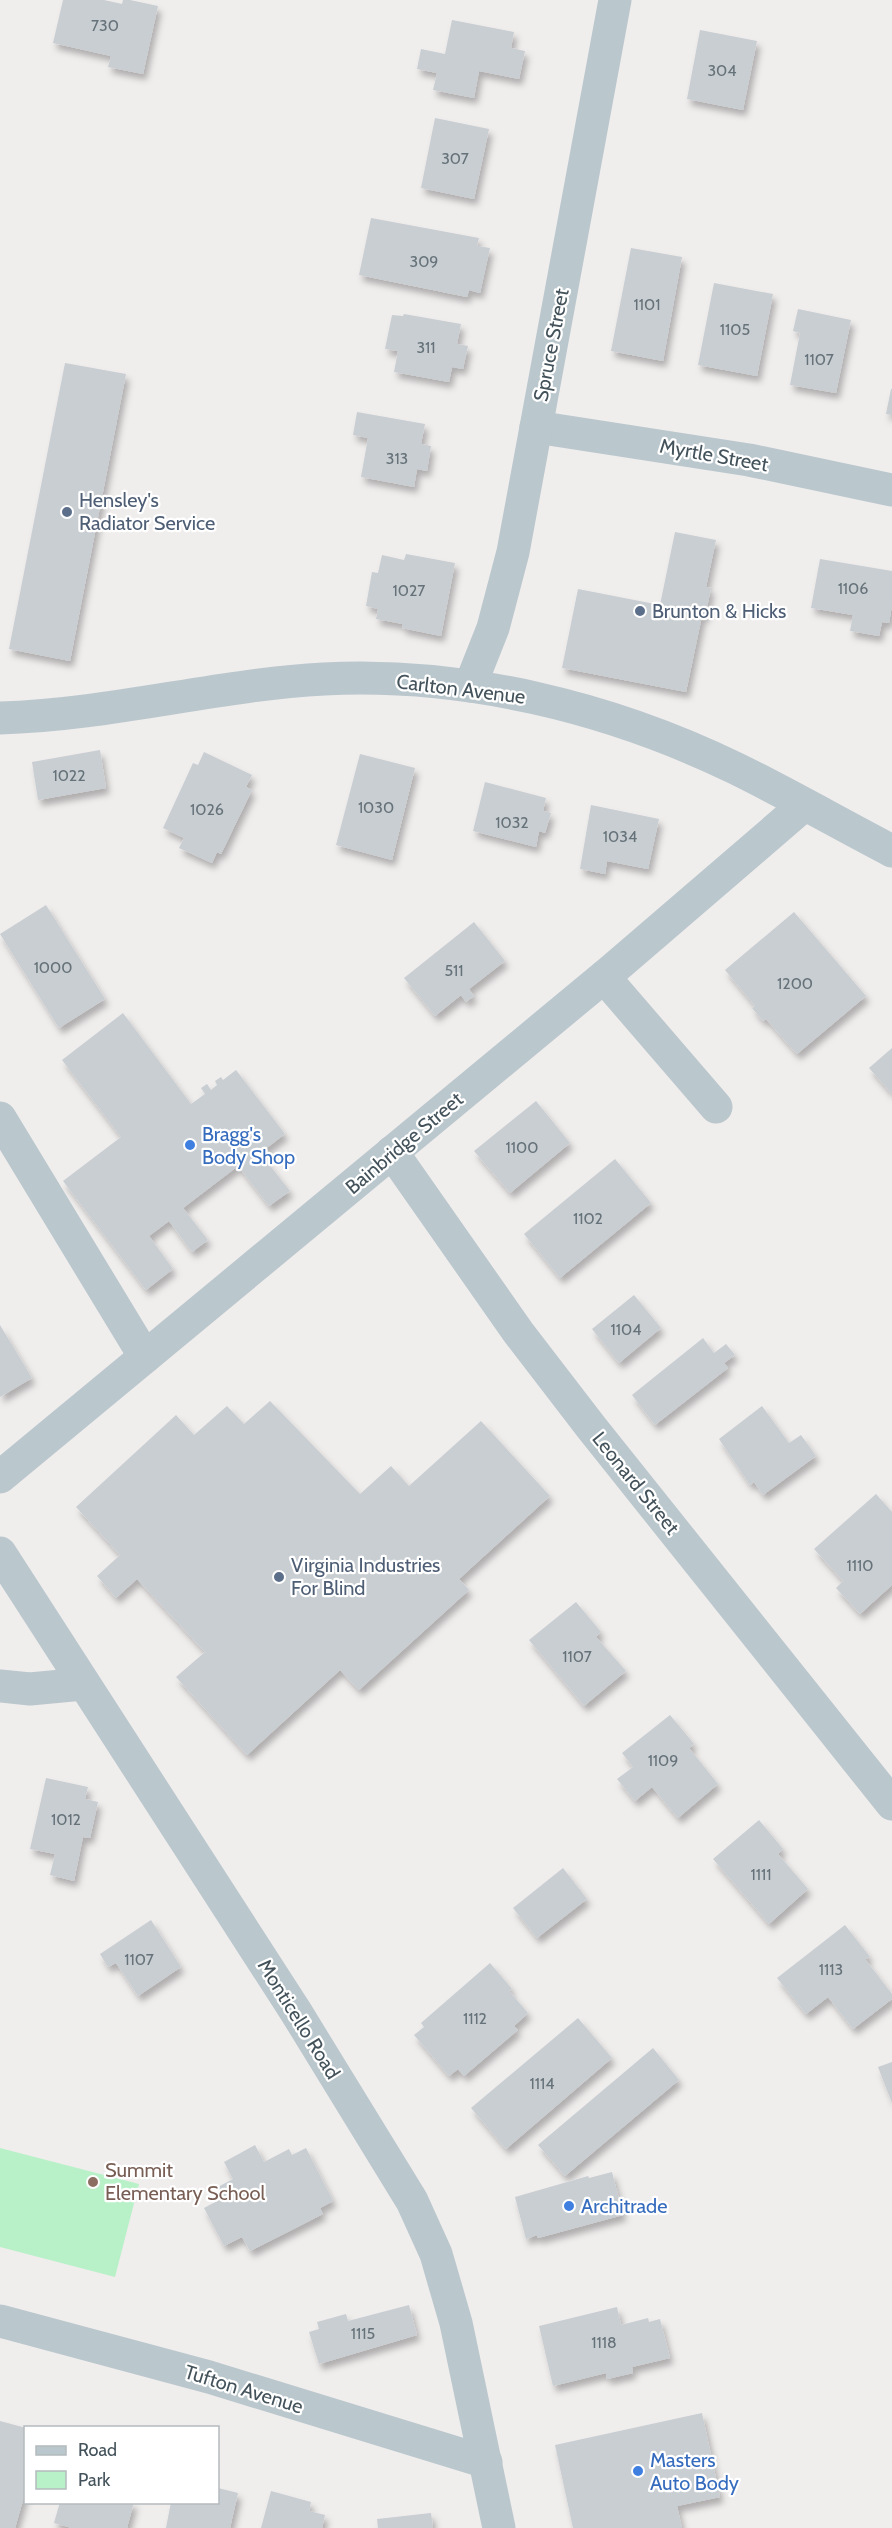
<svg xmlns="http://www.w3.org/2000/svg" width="892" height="2528" font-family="Cabin,sans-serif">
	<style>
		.green { fill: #b8f1c8 }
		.building { fill: #c9ced2; filter: url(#shadow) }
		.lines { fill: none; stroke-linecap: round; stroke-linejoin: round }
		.minor { stroke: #bac7cd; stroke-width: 33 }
		.service-dot { fill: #5c6f8a; stroke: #fff; stroke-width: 2 }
		.shop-dot { fill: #3f7fe0; stroke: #fff; stroke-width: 2 }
		.education-dot { fill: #8d6e63; stroke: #fff; stroke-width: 2 }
		.labels { text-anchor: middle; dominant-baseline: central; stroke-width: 4.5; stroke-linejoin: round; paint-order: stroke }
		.number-label { font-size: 16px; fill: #657279 }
		.street-label { font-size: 20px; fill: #44535b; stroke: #fff }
		.service-label { font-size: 20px; fill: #4e5e75; stroke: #fff; text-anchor: start }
		.shop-label { font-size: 20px; fill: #366cbe; stroke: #fff; text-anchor: start }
		.education-label { font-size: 20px; fill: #785e54; stroke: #fff; text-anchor: start }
	</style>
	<defs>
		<filter id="shadow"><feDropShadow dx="3.5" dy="6" stdDeviation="3" flood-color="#0004"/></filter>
	</defs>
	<rect width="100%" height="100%" fill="#f0eded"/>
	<path class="green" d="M0,2148L139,2184L115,2277L0,2247Z"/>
	<g class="building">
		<path d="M63,0H104L122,4L123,0H130L158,6L143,74L108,67L111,56L53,43Z"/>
		<path d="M452,20L514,32L511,48L525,51L519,79L479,71L474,98L433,90L437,73L417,69L421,49L445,54Z"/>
		<path d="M700,30L757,41L743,110L687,99Z"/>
		<path d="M435,118L489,129L474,199L421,188Z"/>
		<path d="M371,218L479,238L477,246L490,248L480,293L469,290L467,297L359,275Z"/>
		<path d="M631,248L682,257L663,361L611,351Z"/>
		<path d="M714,283L773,294L757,376L698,365Z"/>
		<path d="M798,309L851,320L836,393L790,385L800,333L793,331Z"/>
		<path d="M404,314L461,324L457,344L468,346L463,369L452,367L449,382L394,372L398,351L385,349L392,315L403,316Z"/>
		<path d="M65,363L126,374L70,661L9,649Z"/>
		<path d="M891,389H892V415L886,414Z"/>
		<path d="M357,412L425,424L421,444L431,446L427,471L417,469L414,487L361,477L368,438L353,435Z"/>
		<path d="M675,532L716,540L706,587L711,588L705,617L702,616L686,692L562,668L578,589L660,605Z"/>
		<path d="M406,554L455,563L441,636L402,628L403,624L376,619L378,609L366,606L372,572L378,573L382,555L404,560Z"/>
		<path d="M820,559L892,571V605L889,623L882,622L879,636L850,631L853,615L811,608Z"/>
		<path d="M100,750L106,788L38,800L32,762Z"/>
		<path d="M204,752L252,775L246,787L252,790L221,854L217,852L212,863L179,848L184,838L163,828L193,763L198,765Z"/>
		<path d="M360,754L415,768L392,860L336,845Z"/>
		<path d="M485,782L546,798L543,811L551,813L545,833L539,831L536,847L473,831Z"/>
		<path d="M591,805L659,819L648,869L607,861L605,874L580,869Z"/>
		<path d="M46,905L105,999L59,1028L0,934Z"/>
		<path d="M794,912L866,996L797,1054L766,1019L763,1021L752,1008L755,1006L725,970Z"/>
		<path d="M474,922L505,961L469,989L474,996L466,1002L461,995L435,1016L404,978Z"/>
		<path d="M123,1013L191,1104L205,1094L201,1088L207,1084L211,1090L217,1085L215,1081L221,1077L223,1080L236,1070L285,1134L260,1153L290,1191L269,1206L238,1166L183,1208L208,1240L192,1252L169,1221L149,1236L173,1269L146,1290L63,1181L121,1137L62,1060Z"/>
		<path d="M892,1048V1094L869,1068Z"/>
		<path d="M536,1101L570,1143L510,1193L474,1151Z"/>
		<path d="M615,1159L651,1203L560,1278L524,1234Z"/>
		<path d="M634,1295L661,1328L619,1363L592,1329Z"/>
		<path d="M0,1325L32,1378L0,1397Z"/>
		<path d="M703,1338L714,1353L726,1344L735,1355L724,1363L728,1368L655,1425L632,1395Z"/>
		<path d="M270,1401L360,1494L391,1466L409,1486L481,1421L550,1496L459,1579L469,1590L359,1690L340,1670L247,1755L176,1677L205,1652L137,1579L116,1598L97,1576L120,1555L76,1507L176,1415L194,1435L227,1406L244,1424Z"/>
		<path d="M762,1406L789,1443L801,1435L816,1456L763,1495L754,1482L750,1485L719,1439Z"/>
		<path d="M876,1494L892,1512V1585L860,1614L836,1588L843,1581L814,1549Z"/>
		<path d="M576,1602L601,1632L596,1637L626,1671L584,1706L529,1640Z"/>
		<path d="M670,1715L694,1744L689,1748L718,1784L678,1818L652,1787L635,1801L617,1779L633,1767L622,1753Z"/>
		<path d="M46,1778L88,1787L85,1799L98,1802L90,1838L83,1837L74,1881L50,1875L55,1854L30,1849Z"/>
		<path d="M759,1820L783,1849L778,1854L808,1889L769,1924L713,1859Z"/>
		<path d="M563,1868L587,1899L537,1938L513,1908Z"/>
		<path d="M151,1920L181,1967L138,1996L116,1963L108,1967L100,1954Z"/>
		<path d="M845,1925L870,1957L865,1959L892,1994V1999L853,2029L828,1997L806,2014L777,1978Z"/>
		<path d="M490,1963L512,1989L509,1991L528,2013L514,2026L518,2030L464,2076L458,2069L449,2076L414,2035L424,2027L421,2023Z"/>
		<path d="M578,2018L612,2058L506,2149L471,2108Z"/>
		<path d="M653,2048L679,2080L565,2176L538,2145Z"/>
		<path d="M892,2062V2103L878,2067Z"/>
		<path d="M255,2145L264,2162L289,2149L292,2155L306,2148L333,2201L320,2208L323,2214L250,2251L242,2237L224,2246L204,2208L221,2199L216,2188L233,2179L224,2162Z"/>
		<path d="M612,2172L623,2215L538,2238L537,2235L526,2239L515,2197L588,2176L589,2178Z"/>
		<path d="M409,2305L417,2335L319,2364L309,2332L319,2329L317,2322L346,2314L348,2321Z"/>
		<path d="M617,2307L621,2325L648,2318L649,2322L660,2319L670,2358L632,2367L633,2373L607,2379L606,2373L553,2386L539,2326Z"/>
		<path d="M702,2413L720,2497L677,2506L682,2528H573L555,2445Z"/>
		<path d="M0,2421L26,2428V2490L15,2528H0Z"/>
		<path d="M218,2488L238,2493L230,2528H166L171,2502H218Z"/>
		<path d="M271,2491L311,2502L309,2511L325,2515L322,2528H261Z"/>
		<path d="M60,2502H134L127,2528H72L54,2523Z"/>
		<path d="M431,2513L433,2528H378L377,2519Z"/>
	</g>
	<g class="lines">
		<g class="minor">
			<path d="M536,427L749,460L892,490"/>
			<path d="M470,686L493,628L513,552L615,0"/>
			<path d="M0,718C109,715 215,685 324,679C465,672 609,707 735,768C788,794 840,824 892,851"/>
			<path d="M604,977L716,1107"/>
			<path d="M0,1118L145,1357"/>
			<path d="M392,1152L518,1332L591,1427L892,1804"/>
			<path d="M0,1477L611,971L804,805"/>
			<path d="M0,1553L296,2012L412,2201L436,2254L456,2323L499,2528"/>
			<path d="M0,1686L30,1689L83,1684"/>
			<path d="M0,2321L209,2377L486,2462"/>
		</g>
	</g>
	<g class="service-dot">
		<circle cx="67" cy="512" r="6"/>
		<circle cx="640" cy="611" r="6"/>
		<circle cx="279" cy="1577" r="6"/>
	</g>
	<g class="shop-dot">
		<circle cx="190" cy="1145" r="6"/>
		<circle cx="569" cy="2206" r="6"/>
		<circle cx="638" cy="2471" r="6"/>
	</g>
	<circle class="education-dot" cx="93" cy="2182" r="6"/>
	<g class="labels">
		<g class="number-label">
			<text x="105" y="25">730</text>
			<text x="722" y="70">304</text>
			<text x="455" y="158">307</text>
			<text x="424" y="261">309</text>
			<text x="647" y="304">1101</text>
			<text x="735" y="329">1105</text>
			<text x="426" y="347">311</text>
			<text x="819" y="359">1107</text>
			<text x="397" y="458">313</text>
			<text x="853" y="588">1106</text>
			<text x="409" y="590">1027</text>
			<text x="69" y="775">1022</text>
			<text x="376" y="807">1030</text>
			<text x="207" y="809">1026</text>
			<text x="512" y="822">1032</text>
			<text x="620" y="836">1034</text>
			<text x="53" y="967">1000</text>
			<text x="454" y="970">511</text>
			<text x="795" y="983">1200</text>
			<text x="522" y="1147">1100</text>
			<text x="588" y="1218">1102</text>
			<text x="626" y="1329">1104</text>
			<text x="860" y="1565">1110</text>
			<text x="577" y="1656">1107</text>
			<text x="663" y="1760">1109</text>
			<text x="66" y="1819">1012</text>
			<text x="761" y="1874">1111</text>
			<text x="139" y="1959">1107</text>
			<text x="831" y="1969">1113</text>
			<text x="475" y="2018">1112</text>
			<text x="542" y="2083">1114</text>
			<text x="363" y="2333">1115</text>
			<text x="604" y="2342">1118</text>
		</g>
		<g class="street-label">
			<text transform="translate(551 345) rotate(-79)">Spruce Street</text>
			<text transform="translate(714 455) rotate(10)">Myrtle Street</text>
			<text transform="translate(461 689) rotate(7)">Carlton Avenue</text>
			<text transform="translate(404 1143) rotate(-40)">Bainbridge Street</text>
			<text transform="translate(636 1483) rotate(51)">Leonard Street</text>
			<text transform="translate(299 2019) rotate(58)">Monticello Road</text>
			<text transform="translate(244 2389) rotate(17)">Tufton Avenue</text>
		</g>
		<g class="service-label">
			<text x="79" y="500">Hensley's<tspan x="79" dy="23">Radiator Service</tspan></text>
			<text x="652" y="611">Brunton &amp; Hicks</text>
			<text x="291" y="1565">Virginia Industries<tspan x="291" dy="23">For Blind</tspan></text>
		</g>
		<g class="shop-label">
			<text x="202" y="1134">Bragg's<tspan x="202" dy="23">Body Shop</tspan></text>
			<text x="581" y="2206">Architrade</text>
			<text x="650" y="2460">Masters<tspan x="650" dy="23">Auto Body</tspan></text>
		</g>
		<g class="education-label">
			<text x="105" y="2170">Summit<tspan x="105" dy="23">Elementary School</tspan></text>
		</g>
	</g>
	<rect x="24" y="2426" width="195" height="78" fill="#ffffff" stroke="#b4babd" stroke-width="1.5"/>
	<rect x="36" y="2446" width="30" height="9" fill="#bac7cd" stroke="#b4babd" stroke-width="1.5"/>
	<text x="78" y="2456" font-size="18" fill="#44535b">Road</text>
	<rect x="36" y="2471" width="30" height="18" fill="#b8f1c8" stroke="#b4babd" stroke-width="1.5"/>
	<text x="78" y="2486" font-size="18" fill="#44535b">Park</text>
</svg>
